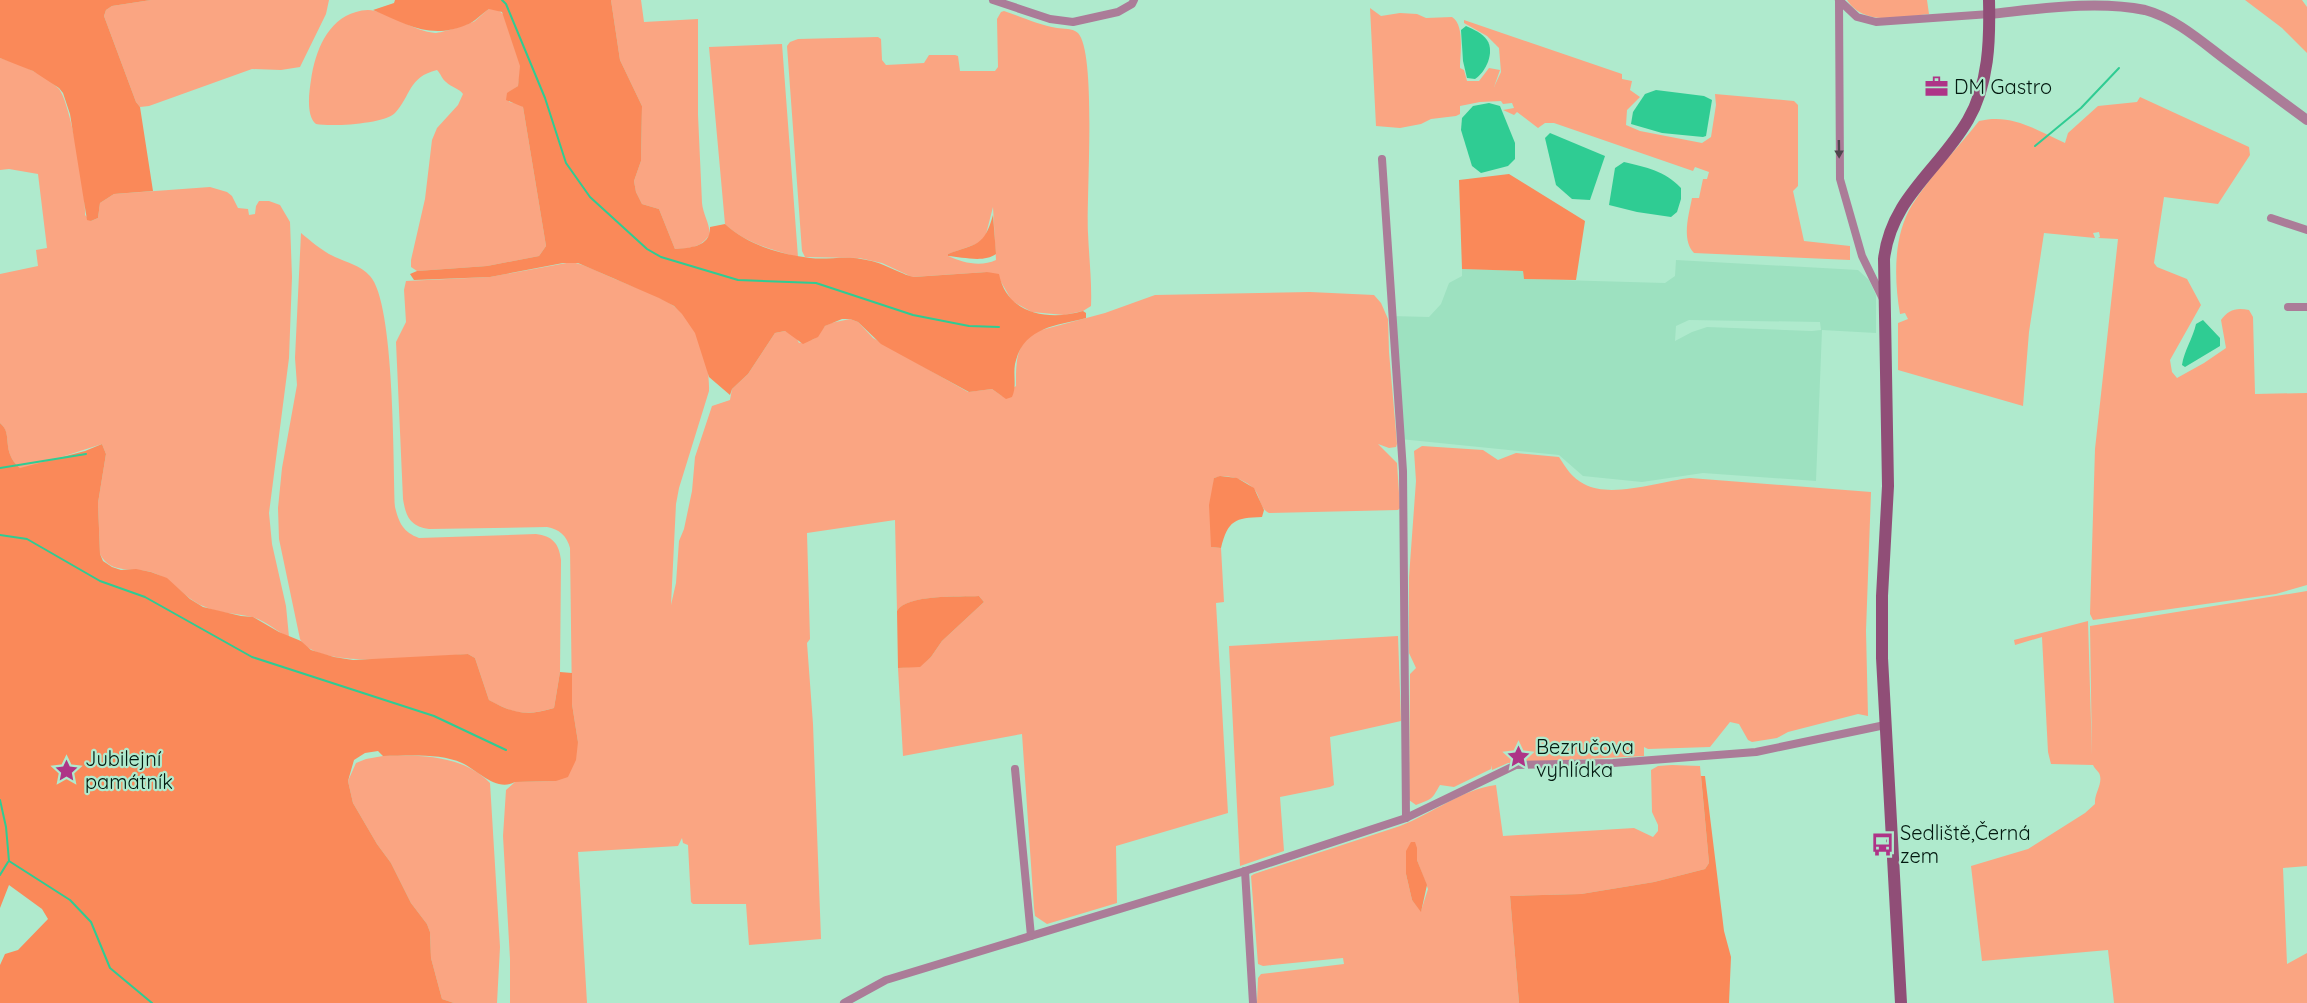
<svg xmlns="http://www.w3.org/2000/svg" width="2307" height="1003" font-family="Quicksand,sans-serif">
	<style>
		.built { fill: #9de1c0; fill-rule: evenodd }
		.green { fill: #faa582; fill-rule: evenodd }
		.forest { fill: #fa8959 }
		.water { fill: #2fcc93 }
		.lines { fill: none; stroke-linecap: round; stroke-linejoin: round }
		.stream { stroke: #2fcc93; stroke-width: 2 }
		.minor { stroke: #ab7c98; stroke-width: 8 }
		.tertiary { stroke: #ab7c98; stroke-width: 10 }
		.secondary { stroke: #904e77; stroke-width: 12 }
		.oneway { fill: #4f464d }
		.labels { text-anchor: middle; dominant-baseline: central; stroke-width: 4.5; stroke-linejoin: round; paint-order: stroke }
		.poi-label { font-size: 20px; fill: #031910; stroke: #afeacd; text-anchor: start }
	</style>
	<rect width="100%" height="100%" fill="#afeacd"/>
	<path class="built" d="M1676,260L1858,270L1869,280L1876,295V333L1822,330L1816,481L1703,473L1642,482L1583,476L1559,455L1400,439L1391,316L1429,317L1441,304L1449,283L1462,276V269L1523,271L1524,279L1665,283L1675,276ZM1689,320L1820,322L1821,330L1812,331L1707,327L1692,332L1675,341L1676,326Z"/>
	<g class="green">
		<path d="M151,0H329L326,14L300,67L281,70L252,69L149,106L140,107L136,102L104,16L106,10L112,6Z"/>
		<path d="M611,0H641L644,22L698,19V115L702,203C703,214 709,222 710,234C701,248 690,248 675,249L659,209L642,204L636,192L634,181L641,161L642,106L620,60Z"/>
		<path d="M1847,0H1927L1929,14C1901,17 1865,27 1847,0Z"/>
		<path d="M2245,0H2302L2307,7V53L2282,28Z"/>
		<path d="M1370,8L1381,16L1400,13L1417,14L1426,18L1452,17C1465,25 1460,54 1460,68L1464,70L1467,81H1479L1489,68L1500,70L1494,87L1501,72L1499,48L1487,36L1464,23V20L1622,74V79L1632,81L1630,90L1640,97L1627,110L1626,125L1640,131L1702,143L1711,137L1716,105L1715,94L1794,101L1798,105V186L1793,191L1804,241L1850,246V260L1694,253C1681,240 1689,214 1692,198H1699L1703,179H1707L1709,172L1695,167L1693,171L1554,123H1545L1538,128L1517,112L1514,115L1503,110L1514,108L1512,103L1503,104L1501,101L1480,102L1460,106V114L1456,116L1431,119L1421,124L1400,128L1376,126Z"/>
		<path d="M489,9H497L505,16L521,66L518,86L507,94L509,102L519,104L523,107L546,246L539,256L487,266L417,271L411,267V260L425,199L432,140L437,128L458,105L463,94C459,88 452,88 446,82C442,79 441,74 437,70C408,77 411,96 395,113C384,124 332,127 316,124C306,116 309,93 311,80C315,52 327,20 356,12C362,10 369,9 375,11C395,16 414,31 435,33C442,33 469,24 475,21C480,17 484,12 489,9Z"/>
		<path d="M1004,11C1022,17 1039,25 1057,28C1063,29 1073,28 1078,33C1097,53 1086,199 1088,233C1089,258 1092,282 1091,306L1083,311L1064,315L1032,312L1012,301L1000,280L987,272L912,277L882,263L859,258L805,257L802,251L787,46L790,42L798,39L878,37L881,39L882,60L886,65L924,63L929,55H955L958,56L960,71H995L998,67L997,19L1001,12ZM993,207L996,260C981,267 963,263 948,256V254L979,243L985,238Z"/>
		<path d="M782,44L798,257C772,250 745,243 725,224L709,47Z"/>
		<path d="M0,58C20,64 42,73 58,88C70,98 87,198 85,215L91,221L98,218L100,203L114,194L210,187L227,192L232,196L238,208L248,209L249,215L255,214L256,206L259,201H269L280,205L290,222L292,277L289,358L269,513L272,544L286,606L289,637C277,632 265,620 252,617C236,613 219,614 203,606C184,598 174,580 154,573C135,566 111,576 100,554L98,503L106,454L102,444L27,468H20C0,451 14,435 0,423V274L38,266L36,250L47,248L38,174L9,169L0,170Z"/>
		<path d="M2140,97L2249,147L2250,155L2218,204L2164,197L2154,263L2157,267L2187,279L2201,305L2170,360L2172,372L2177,378L2204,363L2226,348L2221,320C2228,310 2236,307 2249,310L2253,317L2255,394L2307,393V585L2276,594L2093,620L2090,614L2095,449L2118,239L2098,238L2100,237L2099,232L2093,233L2095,238L2044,233L2029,332L2023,406L1898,370V323L1908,319L1905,313L1900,314C1894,279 1893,236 1912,205C1931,175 1957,149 1979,121C2012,113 2036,130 2065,143L2068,133L2098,106L2137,102Z"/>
		<path d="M301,233C312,242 322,251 335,257C348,263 360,265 370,276C395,303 393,463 395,507C399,523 403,532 419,538L536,534C552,536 559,543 561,560L560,672L554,708C526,716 514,714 489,700L475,658L468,654C434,656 317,672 300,639L279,539L278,508L282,468L297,385L295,358Z"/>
		<path d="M572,262C589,266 604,275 620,281C638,289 659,295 675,307C699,325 710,363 709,391L679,488L676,504L671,605L676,583L679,541L684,529L692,491L695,457L712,406L730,400L732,389L748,374L775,333L785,331L796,337L799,343L814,339L825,326L831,323L850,319L858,322L873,338L968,392L992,389L1002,396L1016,386C1016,362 1015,344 1038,331L1105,313L1155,295L1310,292L1374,295L1381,303L1388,319L1389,352L1397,444L1396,447L1389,448L1378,444L1397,463L1400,508L1398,510L1269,513C1259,508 1261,497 1254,489C1245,479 1226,473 1214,478L1211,547L1221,548L1224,602L1216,603L1228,813L1116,846L1117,903L1047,924L1035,916L1034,908L1022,734L903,756L898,668L920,666L931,657L942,641L984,602L979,596C960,597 907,594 897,611L895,520L807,533L810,639L807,643L813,724L821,939L749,945L746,904H693L691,902L688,845L683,843L682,838L678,846L578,852L587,1003H510V959L503,836L506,790L515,782L556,781L578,742L572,704L570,548C567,536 559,529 547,527L429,529C410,526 406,517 403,499L396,342L406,322L404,290L406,281L490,277Z"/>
		<path d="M1422,446L1483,450L1498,460L1516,453L1559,457C1566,468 1572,478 1584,484C1611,499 1661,481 1690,478L1871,492L1866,631L1868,716L1858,714L1788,732L1777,738L1752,742L1748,740L1739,724L1730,722L1710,747L1648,749L1644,747V756L1508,763L1492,770L1491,765V769L1454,787L1440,785C1431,800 1434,798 1416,805L1409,800L1410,674L1416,668L1409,653V577L1416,481L1414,451Z"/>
		<path d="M2307,591V866L2283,868L2287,964L2307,953V1003H2114L2108,950L1982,961L1971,866L2028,849L2085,813L2095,804C2094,793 2104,783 2099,773C2097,770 2094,768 2093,765L2051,764L2048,752L2042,637L2015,645L2014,640L2088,621L2092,756L2090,626Z"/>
		<path d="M1398,636L1401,721L1330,737L1334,785L1330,787L1280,797L1284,851L1240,866L1229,646Z"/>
		<path d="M383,756C421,755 461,754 490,783L500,947L497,1003H454L442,999L431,958L430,932L427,924L411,903L391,863L377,844L353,803L348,781L356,763L366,759Z"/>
		<path d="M1672,765L1700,766L1709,863L1705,869L1654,882L1581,894L1510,896L1519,1003H1257L1258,978L1261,974L1344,964L1343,958L1263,966L1258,964L1251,876L1254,874L1400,826C1432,814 1462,789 1496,785L1503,836L1634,828L1653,837L1658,831V825L1652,812L1651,770L1658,766ZM1417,848V860L1428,889L1421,911L1412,900L1406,874Z"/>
	</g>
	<g class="forest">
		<path d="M0,0H151L112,6L106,10L104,16L136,102L140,107L153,191L114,194L100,203L98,218L91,221L87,220L70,114L63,93L59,88L33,71L0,58Z"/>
		<path d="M395,0H611L620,60L642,106L641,161L634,181L636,192L642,204L659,209L675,249C690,248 711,247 710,227L725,224C748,245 779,254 810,258C826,260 844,256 861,259C884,262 893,271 913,277L987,272L999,274C1007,315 1050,321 1083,311L1086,313V318C1055,326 1023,327 1015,364C1013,376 1017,386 1012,397L1006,399L992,389L969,392L881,344L858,322L850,319H842L825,326L818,337L803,344L785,331L775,333L748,374L732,389L730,395L709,377L695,333L682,314L674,306L659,298L578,263H563L490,277L414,280L410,274L417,271L487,266L539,256L546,246L523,107L506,100L507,93L518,86L520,66L502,12L489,9C481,14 475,22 466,25C430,40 406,24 373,10L394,3Z"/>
		<path d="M1509,174L1585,221L1576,280L1524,279L1523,271L1462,269L1459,180Z"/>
		<path d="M993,215L996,254C984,263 962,257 948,256V254C977,243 984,247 993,215Z"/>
		<path d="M0,423C14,434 0,451 20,468L85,451L102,444L106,454L98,503L100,554L103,561L112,567L121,570L136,569L151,572L167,578L190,599L203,607L241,616L253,617L279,632L301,641L311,650L334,657L353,660L468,654L475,658L489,700C514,714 527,716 554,708L560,672L572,673V704L578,742L576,760L568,777L556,781L515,782C496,792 479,771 462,763C440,753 407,756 383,756L378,751L365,753L354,760L348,781L353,803L377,844L391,863L411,903L427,924L430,932L431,958L442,999L454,1003H0V965L5,954L18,950L48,919L42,909L9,885L0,908Z"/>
		<path d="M1220,476L1237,478L1254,488L1264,510L1262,517C1235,518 1228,520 1221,548L1211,547L1209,505L1214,478Z"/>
		<path d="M979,596L984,602L942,641L931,657L920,667L898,668L897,611C906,594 960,597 979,596Z"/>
		<path d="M1701,776H1705L1724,931L1731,957L1729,1003H1519L1510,896L1581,894L1654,882L1705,869L1709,863Z"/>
		<path d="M1411,842H1415L1417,848V860L1427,885L1421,912L1412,900L1406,874V851Z"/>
	</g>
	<g class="water">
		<path d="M1466,26C1473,29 1482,33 1487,40C1495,52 1486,72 1475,79L1467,78L1463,61L1461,30Z"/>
		<path d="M1656,90L1704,96L1712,100L1706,136L1703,137L1662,133L1631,124L1633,112L1645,94Z"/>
		<path d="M1489,103L1500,106L1515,143V159L1508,166L1481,173L1472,166L1461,130L1462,118L1473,106Z"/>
		<path d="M1550,133L1605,156L1590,200L1572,199L1556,185L1545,138Z"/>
		<path d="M1624,162C1647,168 1664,170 1681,188V199L1677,212L1671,217L1637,212L1609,205L1615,168Z"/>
		<path d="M2203,320L2220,338V346L2185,367L2182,365C2184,351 2193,338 2196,324Z"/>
	</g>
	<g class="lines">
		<g class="stream">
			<path d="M502,0L506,4L545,98L566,163L590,197L647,249L661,257L738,280L816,283L913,315L969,326L999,327"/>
			<path d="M2035,146L2081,108L2119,68"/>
			<path d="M0,468L86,454"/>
			<path d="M0,535L27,539L100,581L145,597L252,657L434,716L506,750"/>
			<path d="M0,800L6,827L9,861L70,900L91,922L110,968L152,1003"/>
			<path d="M0,875L8,862"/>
		</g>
		<g class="minor">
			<path d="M993,0L1050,19L1073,22L1118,12L1132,4L1134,0"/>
			<path d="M1839,0L1857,17L1876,22L1990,14"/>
			<path d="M1839,1L1840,179L1862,256L1883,299"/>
			<path d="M1382,159L1403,471L1406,818"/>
			<path d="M2271,218L2307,230"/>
			<path d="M2288,307H2307"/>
			<path d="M1015,769L1031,936"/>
			<path d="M1245,871L1253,1003"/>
			<path d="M844,1003L886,980L1245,871L1406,818L1516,765L1613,763L1756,752L1885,725"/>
		</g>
		<path class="tertiary" d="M1990,14C2039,9 2096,0 2145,10C2175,18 2201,41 2226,60C2253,80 2280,100 2307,120"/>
		<path class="secondary" d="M1901,1003L1882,658V596L1888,486L1884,259C1891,198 1939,170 1968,120C1989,84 1990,40 1989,0"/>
	</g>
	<defs><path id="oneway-solid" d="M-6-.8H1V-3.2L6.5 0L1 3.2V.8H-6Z" transform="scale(1.5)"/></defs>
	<use class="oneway" href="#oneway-solid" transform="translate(1839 149) rotate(89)"/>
	<defs>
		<symbol id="office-bare" viewBox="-9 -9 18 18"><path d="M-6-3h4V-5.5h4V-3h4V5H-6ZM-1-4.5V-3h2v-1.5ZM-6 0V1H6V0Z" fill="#ae3487" stroke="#afeacd" stroke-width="2.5" paint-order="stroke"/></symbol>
		<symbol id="sight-bare" viewBox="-9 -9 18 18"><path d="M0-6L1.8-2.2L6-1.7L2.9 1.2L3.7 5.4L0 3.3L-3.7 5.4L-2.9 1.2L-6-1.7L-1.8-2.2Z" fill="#ae3487" stroke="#afeacd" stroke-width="2.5" paint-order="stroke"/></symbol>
		<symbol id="bus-bare" viewBox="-9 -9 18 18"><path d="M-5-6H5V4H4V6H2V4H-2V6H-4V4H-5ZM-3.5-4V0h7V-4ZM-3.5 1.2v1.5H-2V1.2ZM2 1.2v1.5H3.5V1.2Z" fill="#ae3487" stroke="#afeacd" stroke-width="2.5" paint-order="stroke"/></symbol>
	</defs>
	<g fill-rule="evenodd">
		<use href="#office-bare" x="1920" y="70" width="33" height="33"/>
		<use href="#sight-bare" x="1502" y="740" width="33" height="33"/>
		<use href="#sight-bare" x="50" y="754" width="33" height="33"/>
		<use href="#bus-bare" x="1866" y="828" width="33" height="33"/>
	</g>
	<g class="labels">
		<g class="poi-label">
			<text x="1954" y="86">DM Gastro</text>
			<text x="1536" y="746">Bezručova<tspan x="1536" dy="23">vyhlídka</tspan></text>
			<text x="85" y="758">Jubilejní<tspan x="85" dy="23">památník</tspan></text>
			<text x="1900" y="832">Sedliště,Černá<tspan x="1900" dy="23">zem</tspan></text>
		</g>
	</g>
</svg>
